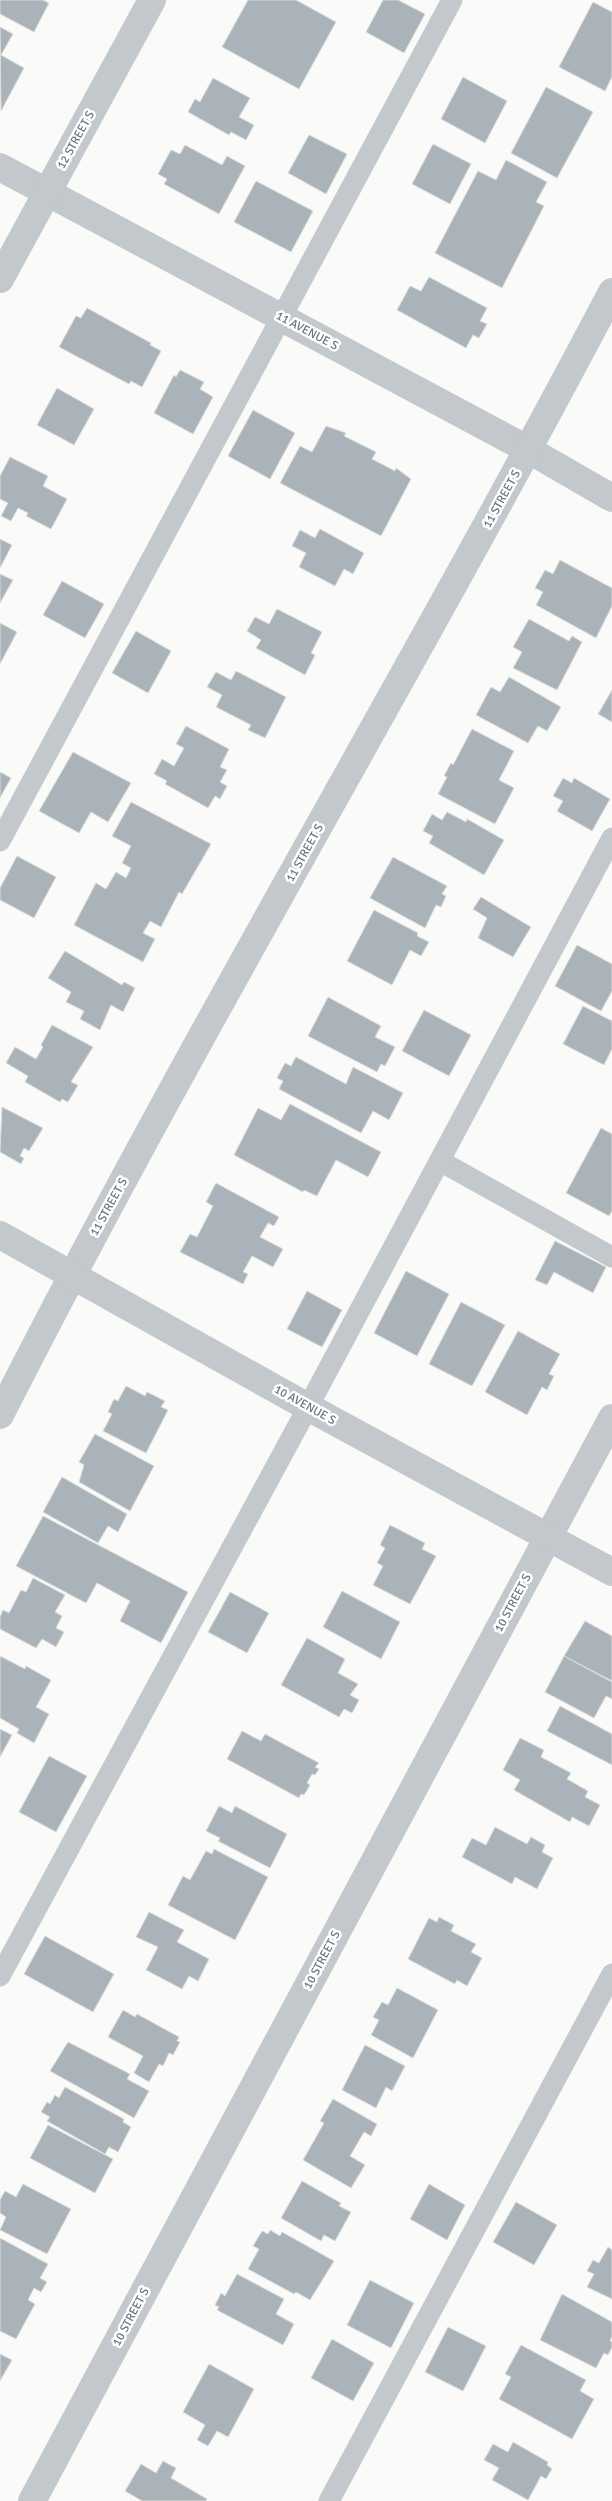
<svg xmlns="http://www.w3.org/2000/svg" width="612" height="2501" font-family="Signika,sans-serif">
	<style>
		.building { fill: #aab3b9; stroke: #dcdcda }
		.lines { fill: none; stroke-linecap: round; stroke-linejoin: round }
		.service { stroke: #c3c8cc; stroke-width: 21 }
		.minor { stroke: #c3c8cc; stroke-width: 28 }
		.tertiary { stroke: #c3c8cc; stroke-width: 28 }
		.labels { text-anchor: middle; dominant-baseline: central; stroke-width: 5; stroke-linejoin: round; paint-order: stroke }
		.street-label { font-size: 12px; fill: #657683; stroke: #fff }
	</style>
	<rect width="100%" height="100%" fill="#fafaf8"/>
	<g class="building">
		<path d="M0,0H43L49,3L34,32L0,14Z"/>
		<path d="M248,0H296L336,22L299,89L222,47Z"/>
		<path d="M383,0H398L425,14L404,53L366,32Z"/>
		<path d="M593,2L612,12V77L605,91L559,67Z"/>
		<path d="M0,27L13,34L1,55L24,68L1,111Z"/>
		<path d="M463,77L507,101L485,143L441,119Z"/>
		<path d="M213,78L250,98L239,117L254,125L246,140L231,132L229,135L188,112L195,99L200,102Z"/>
		<path d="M546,87L593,112L557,178L511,153Z"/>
		<path d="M309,135L347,154L326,194L288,173Z"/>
		<path d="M433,144L471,164L450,204L412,184Z"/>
		<path d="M185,145L222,165L227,156L245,166L219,214L164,184L167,179L158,174L171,150L180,154Z"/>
		<path d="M506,160L547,182L536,202L544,206L502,288L435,253L478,171L496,180Z"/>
		<path d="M256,181L313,211L291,252L234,222Z"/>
		<path d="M429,277L487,308L480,321L487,324L479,338L473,335L466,348L397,310L410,286L421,291Z"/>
		<path d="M87,308L151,343L150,345L161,351L142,387L131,381L129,384L59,347L76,316L81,318Z"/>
		<path d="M180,370L204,382L200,389L213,397L193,434L154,413L174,375L176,377Z"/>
		<path d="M57,388L94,409L74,445L37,425Z"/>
		<path d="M253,410L295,433L270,479L228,456Z"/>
		<path d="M326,426L346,433L344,436L376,452L372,459L395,471L396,468L411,479L381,536L280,483L300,446L312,452Z"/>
		<path d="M10,457L48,476L43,486L67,499L51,529L26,516L28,513L18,508L11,521L1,516L8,503L0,499V476Z"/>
		<path d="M320,529L364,553L353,574L344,569L335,586L299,567L306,553L292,546L300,530L315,538Z"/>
		<path d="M0,539L12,545L0,568Z"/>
		<path d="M560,560L612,588V606L596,638L536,605L543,592L535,588L545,570L553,574Z"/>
		<path d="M0,574L13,580L0,603Z"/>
		<path d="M62,581L104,604L85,638L43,615Z"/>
		<path d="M277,609L322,632L311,653L315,655L305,675L256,648L261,640L247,631L255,617L269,624Z"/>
		<path d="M529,619L569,641L572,636L582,642L557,690L513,668L522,652L513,647Z"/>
		<path d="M0,623L17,632L0,664Z"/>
		<path d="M136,631L171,651L148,693L112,673Z"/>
		<path d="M236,671L286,697L265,738L248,730L251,725L216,707L222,695L207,687L216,672L231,680Z"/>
		<path d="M509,677L561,707L547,731L538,726L528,743L476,715L491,687L500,692Z"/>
		<path d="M612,690V722L598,714Z"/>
		<path d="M186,726L229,749L220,767L227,770L220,782L227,786L220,799L215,796L208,808L165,784L167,781L154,774L162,759L174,766L184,748L176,744Z"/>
		<path d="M472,729L514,751L499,780L514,788L495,824L438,794L447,777L444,776L451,763L453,765Z"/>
		<path d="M73,752L131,783L108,822L91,812L79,833L39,811Z"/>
		<path d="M0,772L11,778L0,798Z"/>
		<path d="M563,778L572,783L574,778L610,799L592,831L557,811L563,801L553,796Z"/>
		<path d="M131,802L211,844L182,894L179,892L161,927L150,921L143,933L155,939L143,962L74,925L96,883L106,889L116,872L126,878L131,868L122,863L131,846L112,836Z"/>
		<path d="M447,812L466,822L467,819L504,840L484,875L429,843L433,836L423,831L432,814L442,820Z"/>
		<path d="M17,856L56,877L34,918L0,900V888Z"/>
		<path d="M393,857L447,886L442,894L446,896L441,907L436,905L425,928L370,898Z"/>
		<path d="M481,897L531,927L513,957L478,938L487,918L473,909Z"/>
		<path d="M374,910L418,933L417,936L429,942L421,956L410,950L392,985L347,961Z"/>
		<path d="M577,945L612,964V991L601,1011L555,986Z"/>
		<path d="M65,951L122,985L124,982L135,988L123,1012L111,1005L100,1030L80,1019L84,1011L66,1002L71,992L48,978Z"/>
		<path d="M328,997L381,1026L375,1037L395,1047L385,1066L381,1064L377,1072L308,1036Z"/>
		<path d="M583,1006L612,1021V1049L604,1065L563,1044Z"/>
		<path d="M424,1010L471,1035L449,1076L402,1051Z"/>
		<path d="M52,1025L93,1047L71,1082L78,1085L68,1102L62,1099L60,1102L25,1082L28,1076L6,1063L15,1047L36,1059L43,1047L41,1045Z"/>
		<path d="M296,1057L346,1084L353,1067L403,1093L389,1120L373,1111L361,1133L279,1089L283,1081L277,1078L285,1063L291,1066Z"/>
		<path d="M290,1104L381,1152L368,1177L336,1160L317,1196L304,1190L303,1192L234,1155L258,1108L281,1120Z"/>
		<path d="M2,1107L43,1128L29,1151L24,1148L20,1156L24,1158L21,1164L0,1152Z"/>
		<path d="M601,1128L612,1134V1211L609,1216L566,1193Z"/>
		<path d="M216,1183L279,1217L274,1226L268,1223L260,1237L283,1249L273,1267L252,1256L243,1272L248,1274L243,1284L180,1252L190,1234L197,1237L213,1206L206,1202Z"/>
		<path d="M555,1241L606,1267L593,1293L554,1272L547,1285L535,1280Z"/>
		<path d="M406,1271L449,1294L417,1356L374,1333Z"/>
		<path d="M307,1291L342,1310L322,1347L287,1329Z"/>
		<path d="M461,1302L505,1325L472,1386L429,1364Z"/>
		<path d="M518,1331L560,1354L549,1374L554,1376L547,1390L542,1387L527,1415L485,1392Z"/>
		<path d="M126,1386L145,1396L147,1392L165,1401L161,1407L168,1410L146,1453L103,1431L112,1414L108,1412L114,1399L118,1401Z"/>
		<path d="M95,1434L154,1466L130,1511L79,1482L84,1465L79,1462Z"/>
		<path d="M62,1477L127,1514L118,1532L108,1526L98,1543L43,1512Z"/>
		<path d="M43,1516L188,1592L161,1643L120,1621L130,1601L97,1583L86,1603L16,1566Z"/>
		<path d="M390,1525L425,1543L422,1549L436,1556L410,1604L373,1585L383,1566L377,1563L385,1548L380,1545Z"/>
		<path d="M33,1578L65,1595L55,1612L62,1616L56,1628L64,1632L56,1647L42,1639L36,1648L0,1629V1617L3,1610L9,1613L21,1590L26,1592Z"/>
		<path d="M342,1591L400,1622L381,1659L323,1627Z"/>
		<path d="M230,1592L269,1613L247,1653L208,1632Z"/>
		<path d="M585,1621L612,1636V1681L564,1656Z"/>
		<path d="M307,1638L345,1659L338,1673L358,1684L350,1695L359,1700L352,1713L344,1709L339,1717L281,1685Z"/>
		<path d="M0,1656L25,1669L26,1666L51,1680L36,1707L49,1714L34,1743L17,1733L19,1729L0,1718Z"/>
		<path d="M564,1656L612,1682V1699L606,1696L594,1718L545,1692Z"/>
		<path d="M560,1706L612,1734V1765L547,1731Z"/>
		<path d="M0,1729L12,1735L0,1757Z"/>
		<path d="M242,1731L261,1741L265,1734L319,1763L315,1767L319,1769L315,1775L312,1774L307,1783L310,1785L304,1795L301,1794L299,1798L227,1759Z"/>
		<path d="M520,1738L544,1750L541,1757L571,1773L567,1779L588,1791L585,1797L600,1805L589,1826L572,1817L570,1822L514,1790L520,1780L503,1770Z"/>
		<path d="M49,1756L87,1776L56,1832L19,1812Z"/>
		<path d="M219,1806L232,1813L235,1806L287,1834L270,1868L218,1841L220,1838L206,1831Z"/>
		<path d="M495,1827L527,1844L531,1837L545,1845L542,1852L553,1858L537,1889L515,1877L512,1884L462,1857L472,1838L486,1845Z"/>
		<path d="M214,1849L268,1877L235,1940L168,1905L183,1876L190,1880L206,1851L212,1854Z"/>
		<path d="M149,1912L184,1930L177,1942L209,1959L198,1981L189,1976L182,1989L146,1970L158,1947L136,1937Z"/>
		<path d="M439,1917L454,1925L451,1931L476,1944L471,1952L482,1958L467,1986L457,1980L455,1984L408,1959L429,1918L437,1922Z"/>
		<path d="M45,1936L114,1974L93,2012L24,1974Z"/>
		<path d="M397,1988L438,2010L413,2058L371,2035L379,2020L373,2017L382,2002L388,2005Z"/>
		<path d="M123,2010L135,2017L137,2014L179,2037L177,2041L180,2042L173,2055L169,2053L163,2066L159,2064L149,2082L134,2073L143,2056L108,2037Z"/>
		<path d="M68,2042L130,2074L127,2079L149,2091L134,2118L50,2071Z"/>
		<path d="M365,2045L405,2066L392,2091L386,2087L376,2108L342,2090Z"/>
		<path d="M65,2087L124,2119L123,2122L131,2127L118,2152L109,2147L105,2154L47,2121L50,2117L41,2112L47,2102L50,2104L55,2095L59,2098Z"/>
		<path d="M333,2099L377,2124L371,2136L364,2132L350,2156L365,2165L351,2188L303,2160L324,2123L320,2121Z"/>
		<path d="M48,2125L113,2159L95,2193L30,2158Z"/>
		<path d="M302,2181L341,2203L339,2206L351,2212L335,2241L324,2235L321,2241L281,2218Z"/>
		<path d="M23,2184L71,2209L47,2254L0,2230L6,2217L0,2213V2200L5,2191L16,2197Z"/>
		<path d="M429,2184L465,2205L447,2240L410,2219Z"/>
		<path d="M516,2202L557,2225L534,2265L493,2242Z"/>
		<path d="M270,2230L280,2236L282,2232L334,2261L310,2300L296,2292L294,2294L248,2269L259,2249L253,2246L262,2231L268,2234Z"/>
		<path d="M0,2238L48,2264L40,2278L47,2282L41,2292L34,2288L28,2300L35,2304L16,2339L0,2331Z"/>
		<path d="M608,2247L612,2250V2299L587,2287L594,2274L587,2271L593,2260L599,2263Z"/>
		<path d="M237,2274L284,2299L276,2314L294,2324L283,2345L217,2310L219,2307L215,2305L221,2293L225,2296Z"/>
		<path d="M370,2280L414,2303L391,2348L347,2325Z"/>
		<path d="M562,2294L612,2322V2336L610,2341L612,2342V2347L608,2355L604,2353L596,2368L540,2340Z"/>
		<path d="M448,2327L486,2346L463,2391L425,2372Z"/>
		<path d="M332,2339L374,2363L353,2401L311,2378Z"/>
		<path d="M521,2345L586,2380L580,2391L594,2399L572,2439L499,2399L511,2377L505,2374Z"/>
		<path d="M0,2354L12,2360L0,2381Z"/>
		<path d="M209,2364L254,2389L228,2437L217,2431L208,2446L197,2440L205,2425L183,2412Z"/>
		<path d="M513,2442L548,2462L547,2465L552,2469L546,2479L541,2476L528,2500L492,2480L499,2468L484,2460L493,2444L508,2452Z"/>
		<path d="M163,2461L176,2468L171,2478L207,2499L206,2501H142L125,2491L141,2464L156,2473Z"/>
	</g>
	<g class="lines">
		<g class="service">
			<path d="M0,841L452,0"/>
			<path d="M440,1161L612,1257"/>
			<path d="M0,1976L308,1407L612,838"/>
			<path d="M329,2501L612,1974"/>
		</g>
		<g class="minor">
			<path d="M0,167L529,450L612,498"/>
			<path d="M0,279L152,0"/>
			<path d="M0,1415C193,1035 414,669 612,292"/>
			<path d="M32,2501L612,1418"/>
		</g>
		<path class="tertiary" d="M0,1235L308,1407L612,1572"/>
	</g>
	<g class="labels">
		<g class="street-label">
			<text transform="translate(76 140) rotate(-61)">12 STREET S</text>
			<text transform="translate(307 331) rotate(28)">11 AVENUE S</text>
			<text transform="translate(502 499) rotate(-61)">11 STREET S</text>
			<text transform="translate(305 853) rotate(-61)">11 STREET S</text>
			<text transform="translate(109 1207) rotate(-61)">11 STREET S</text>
			<text transform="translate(305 1405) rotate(29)">10 AVENUE S</text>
			<text transform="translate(513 1603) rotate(-62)">10 STREET S</text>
			<text transform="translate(322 1960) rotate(-62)">10 STREET S</text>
			<text transform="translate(131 2317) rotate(-62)">10 STREET S</text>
		</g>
	</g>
</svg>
